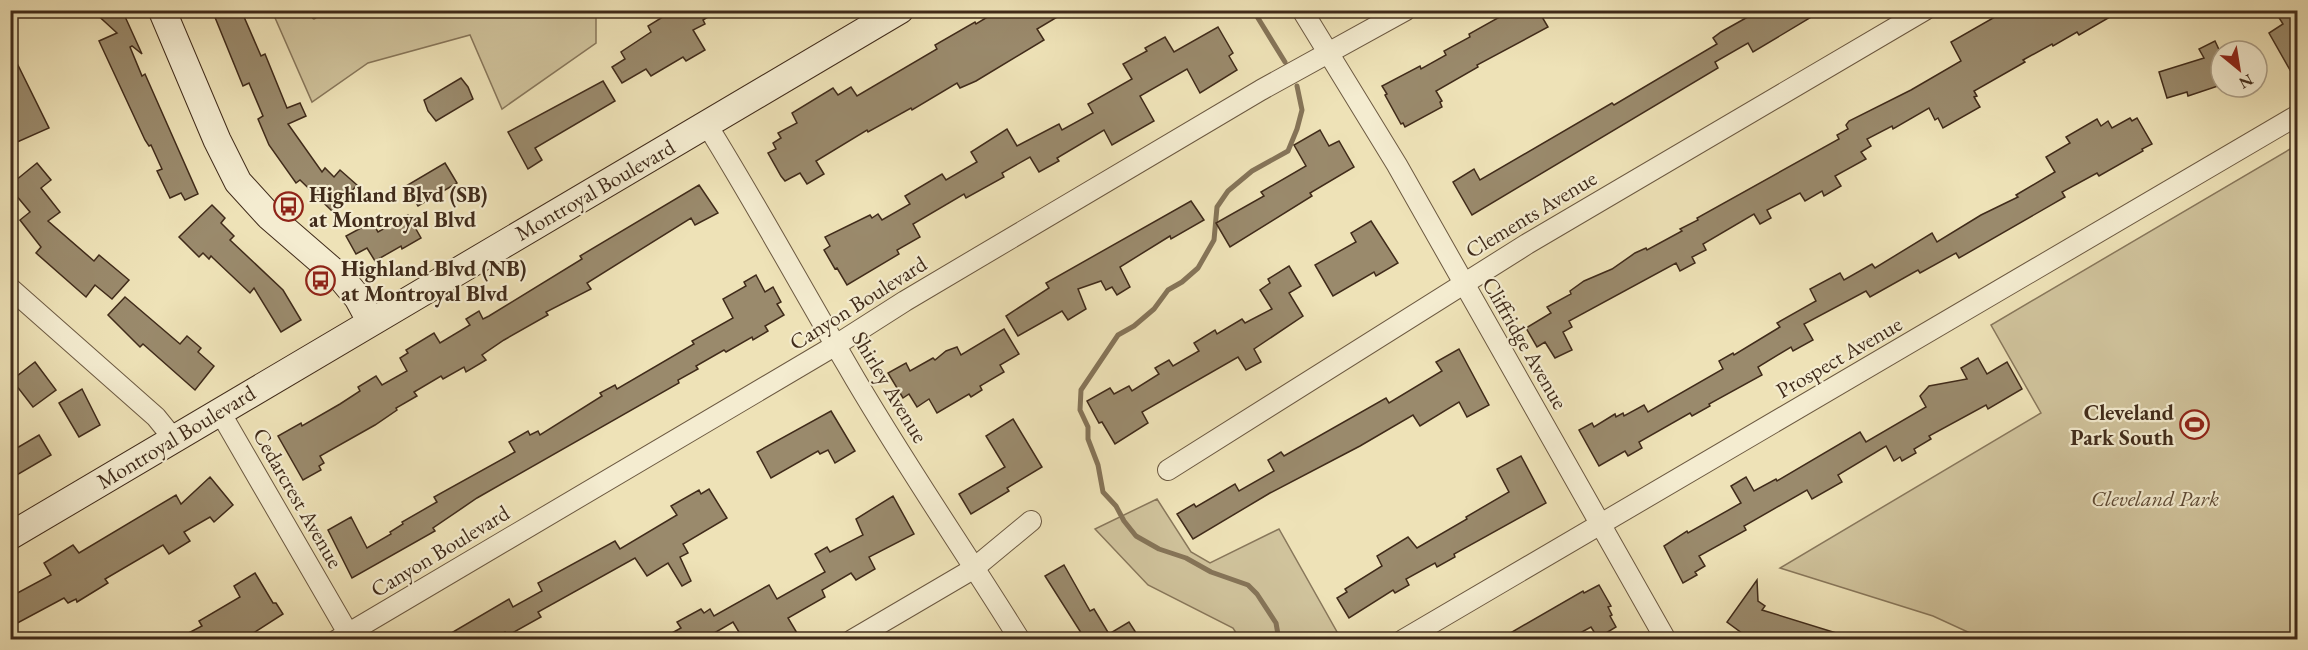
<svg xmlns="http://www.w3.org/2000/svg" width="2308" height="650" font-family="'EB Garamond',serif">
	<style>
		.green { fill: #d0c39c; stroke: #88775b; stroke-width: 1.5 }
		.lines { fill: none; stroke-linecap: round; stroke-linejoin: round }
		.stream { stroke: #857458; stroke-width: 5 }
		.building { fill: #9a8a6c; stroke: #402b1a; stroke-width: 1.5 }
		.street-casing { stroke: #6c5941; stroke-width: 22 }
		.secondary-casing { stroke: #402b1a; stroke-width: 29 }
		.street { stroke: #f4ecd0; stroke-width: 20 }
		.secondary { stroke: #f4ecd0; stroke-width: 27 }
		.labels { text-anchor: middle; dominant-baseline: central; stroke-width: 4.5; stroke-linejoin: round; paint-order: stroke }
		.street-label { font-size: 22px; fill: #402b1a; stroke: #f4ecd0 }
		.poi-label { font-size: 22px; font-weight: bold; fill: #402b1a; stroke: #f4ecd0; text-anchor: start }
		.park-label { font-size: 22px; font-style: italic; fill: #5d4934; stroke: #f4ecd0 }
	</style>
	<rect width="100%" height="100%" fill="#eee2b7"/>
	<filter id="stains"><feTurbulence type="fractalNoise" baseFrequency=".00333" numOctaves="4"/><feColorMatrix values="0 0 0 0 .2 0 0 0 0 .09 0 0 0 0 .02 0 0 0 .5 -.17"/></filter>
	<radialGradient id="worn" r=".72"><stop offset=".6" stop-color="#630" stop-opacity="0"/><stop offset="1" stop-color="#630" stop-opacity=".3"/></radialGradient>
	<g class="green">
		<path d="M272,11H596V43L502,109L470,35L368,63L312,102Z"/>
		<path d="M2297,145V639H1983L1933,616L1780,568L2041,413L1991,325Z"/>
		<path d="M1157,499L1191,552L1210,563L1279,529L1341,639H1240L1233,628L1148,585L1095,529Z"/>
	</g>
	<g class="lines">
		<g class="stream">
			<path d="M1253,10L1285,62"/>
			<path d="M314,17L322,10"/>
			<path d="M1279,640L1276,623L1257,594L1248,585L1211,572L1186,558L1159,549L1136,536L1124,521L1116,506L1103,492L1098,465L1088,439V427L1080,410L1081,390L1118,335L1134,326L1154,309L1168,290L1182,282L1198,268L1214,240L1217,207L1228,191L1252,171L1288,151L1297,129L1302,110L1297,86"/>
		</g>
	</g>
	<g class="building">
		<path d="M92,10H122L142,54L132,46L130,47L142,76L145,74L198,194L185,200L181,193L170,198L157,171L162,169L151,145L149,146L145,140L99,41L117,33Z"/>
		<path d="M212,10H241L261,56L265,54L287,108L300,103L306,116L288,124L322,172L325,168L334,177L340,170L357,185L333,212L300,180L296,183L269,145L258,119L263,116L249,83L243,86Z"/>
		<path d="M674,10H719L703,20L705,24L693,30L705,50L686,61L683,57L651,76L646,69L622,83L612,67L625,59L621,52L651,32L648,26Z"/>
		<path d="M999,10H1069L1037,29L1044,40L976,81L960,88L957,83L912,110L911,108L868,132L867,130L816,161L824,174L807,184L800,173L785,181L781,176L768,153L776,149L773,143L781,138L778,133L797,123L792,113L833,88L838,95L851,87L857,96L937,49L935,45L975,22L976,24Z"/>
		<path d="M1512,10H1538L1548,27L1477,65L1478,67L1436,91L1442,101L1440,102L1442,107L1405,127L1403,123L1401,124L1385,95L1387,94L1382,86L1420,66L1421,69L1446,55L1444,51L1470,37L1469,34Z"/>
		<path d="M1763,10H1823L1753,52L1748,43L1715,62L1718,68L1472,215L1453,182L1474,169L1480,180L1612,103L1614,105L1717,44L1713,38L1721,32L1753,14L1754,15Z"/>
		<path d="M2007,10H2122L2079,35L2077,32L2053,46L2052,44L2023,60L2025,62L1974,91L1977,96L1974,97L1980,107L1943,128L1938,118L1935,120L1929,108L1893,129L1892,126L1867,139L1871,146L1861,152L1866,159L1835,176L1841,186L1824,196L1822,191L1805,201L1800,193L1767,210L1771,218L1760,224L1754,214L1703,244L1706,250L1692,257L1695,263L1680,271L1676,263L1569,321L1572,327L1563,332L1572,350L1555,358L1545,342L1537,347L1526,328L1551,313L1547,307L1571,294L1570,291L1584,281L1612,269L1635,253L1646,248L1647,250L1682,231L1680,229L1698,220L1697,218L1839,139L1837,135L1848,129L1846,125L1849,121L1911,90L1961,61L1951,42Z"/>
		<path d="M2288,10H2298V84L2269,33L2283,24L2278,16Z"/>
		<path d="M1218,27L1233,53L1229,56L1237,70L1200,93L1187,69L1140,96L1154,121L1112,145L1104,130L1057,158L1059,161L1039,172L1030,157L1002,173L1004,177L966,198L964,194L913,224L920,237L897,250L899,254L847,285L837,268L835,269L824,250L830,246L825,237L870,215L872,218L878,214L882,220L910,204L905,196L942,174L946,180L977,162L971,152L1007,129L1017,146L1059,124L1062,130L1093,113L1088,104L1132,79L1123,64L1147,51L1145,48L1165,37L1174,52Z"/>
		<path d="M2215,41L2221,54V85L2188,96L2187,92L2167,98L2159,72L2204,58L2199,49Z"/>
		<path d="M10,49L49,128L15,143L10,132Z"/>
		<path d="M461,78L468,87L473,99L436,121L428,111L424,100Z"/>
		<path d="M603,81L615,101L535,148L542,160L528,169L508,132Z"/>
		<path d="M2130,118L2132,121L2137,118L2152,144L2142,149L2143,151L2099,176L2097,173L2062,192L2065,197L1959,258L1956,253L1920,273L1918,270L1870,297L1866,291L1804,324L1813,340L1793,351L1791,347L1758,367L1762,375L1709,404L1710,406L1692,416L1690,413L1639,442L1642,448L1628,456L1625,451L1599,466L1579,430L1592,423L1594,427L1615,414L1616,417L1623,413L1624,416L1644,405L1648,412L1723,369L1719,361L1733,353L1734,355L1780,327L1777,323L1816,301L1810,289L1840,273L1844,280L1872,264L1875,268L1932,233L1937,242L1981,215L2018,197L2016,195L2055,172L2046,157L2070,143L2066,137L2097,119L2101,126L2108,121L2112,128Z"/>
		<path d="M1320,130L1329,146L1339,141L1354,167L1310,193L1312,196L1230,247L1216,223L1264,196L1261,192L1306,166L1294,145Z"/>
		<path d="M37,163L51,180L41,188L60,212L48,221L94,261L99,255L129,280L112,299L95,285L86,297L36,253L41,247L20,220L30,212L10,188V185Z"/>
		<path d="M445,163L457,183L418,206L406,186Z"/>
		<path d="M699,185L718,213L695,225L691,218L587,283L591,289L546,312L548,315L504,340L482,355L486,360L466,372L464,367L443,379L441,376L414,392L417,396L396,408L397,410L375,425L320,456L324,463L319,466L321,470L303,480L278,436L301,423L302,426L340,404L360,391L358,387L376,376L382,385L407,371L400,358L408,353L406,350L434,333L440,343L470,325L466,319L479,311L483,319L489,316L582,259L580,256Z"/>
		<path d="M1191,201L1204,220L1171,239L1170,236L1120,267L1130,287L1117,295L1112,287L1106,290L1101,281L1078,289L1086,309L1068,320L1062,311L1018,336L1006,316L1049,288L1046,283Z"/>
		<path d="M212,205L225,218L221,223L234,236L230,240L283,290L301,320L281,332L254,288L250,293L213,258L211,256L209,259L203,253L199,257L179,237Z"/>
		<path d="M408,215L421,238L402,249L401,246L375,261L367,248L356,254L346,236L372,222L378,232Z"/>
		<path d="M1371,221L1398,263L1376,276L1374,272L1333,296L1315,265L1356,242L1351,233Z"/>
		<path d="M1289,266L1301,286L1289,293L1303,316L1254,349L1261,362L1246,370L1238,357L1142,412L1148,423L1115,444L1102,422L1099,423L1087,401L1110,388L1114,394L1129,386L1132,391L1159,374L1155,368L1169,360L1173,366L1199,351L1194,343L1215,330L1217,334L1242,319L1245,323L1272,309L1260,290L1270,283L1268,279Z"/>
		<path d="M756,275L765,292L773,287L781,302L777,304L784,315L765,326L768,331L753,340L752,337L726,352L724,350L696,366L698,369L678,380L679,383L477,498L433,528L435,531L352,578L328,530L351,517L367,548L391,534L390,532L403,524L402,522L437,502L434,497L515,452L509,442L528,431L530,435L538,431L540,435L602,396L600,393L615,385L617,389L694,344L692,341L733,318L723,299L746,286L744,282Z"/>
		<path d="M125,297L180,344L187,336L201,348L198,352L214,366L195,390L143,344L140,347L108,315Z"/>
		<path d="M1004,329L1019,354L1000,365L1004,372L980,386L982,390L971,397L969,394L937,413L929,399L917,407L909,394L903,398L888,373L906,363L910,371L933,358L935,360L946,351L957,347L961,355Z"/>
		<path d="M1459,349L1489,405L1467,417L1459,402L1420,426L1413,415L1360,446L1270,493L1193,539L1177,514L1194,504L1196,507L1235,484L1239,491L1274,471L1268,460L1281,452L1284,456L1386,398L1389,403L1442,371L1436,362Z"/>
		<path d="M1978,358L1987,374L2007,362L2022,389L1988,409L1986,405L1929,436L1931,439L1914,449L1916,453L1902,461L1900,457L1894,461L1886,446L1838,475L1842,482L1812,499L1807,490L1744,526L1746,530L1699,556L1705,566L1695,572L1697,575L1683,583L1664,546L1687,531L1688,533L1741,503L1731,486L1746,477L1754,491L1776,479L1777,481L1860,432L1866,442L1926,407L1920,396L1929,386L1967,379L1961,368Z"/>
		<path d="M35,362L56,390L33,407L12,380Z"/>
		<path d="M82,389L100,425L79,437L59,403Z"/>
		<path d="M831,411L855,451L835,463L828,450L820,454L818,451L771,478L757,452Z"/>
		<path d="M1013,419L1042,467L1007,488L1009,491L971,514L959,494L1005,467L986,436Z"/>
		<path d="M39,435L51,455L10,479V452Z"/>
		<path d="M1521,456L1546,503L1454,554L1455,557L1437,567L1435,563L1406,579L1409,585L1395,593L1393,590L1349,618L1337,598L1347,592L1345,589L1382,566L1377,556L1408,537L1417,548L1467,519L1466,517L1509,492L1497,469Z"/>
		<path d="M210,477L233,505L214,522L210,517L184,532L190,541L169,554L163,545L105,579L108,583L77,602L76,599L68,603L64,598L10,627V597L51,575L44,563L73,545L79,553L176,495L181,504Z"/>
		<path d="M709,489L727,518L683,544L688,553L680,557L691,581L682,586L668,563L647,576L635,558L538,612L541,617L507,636L505,632L492,639H441L509,599L513,607L542,591L538,583L615,541L620,549L677,515L671,506L699,490L701,494Z"/>
		<path d="M893,496L914,534L869,557L875,569L856,580L851,573L822,590L825,597L788,618L797,633L786,639H743L733,622L704,639H661L681,628L677,622L701,609L704,613L710,609L714,616L769,585L777,599L825,572L815,554L827,547L830,552L863,535L856,519Z"/>
		<path d="M1064,565L1090,611L1094,609L1109,634L1129,622L1140,639H1085L1045,576Z"/>
		<path d="M255,573L273,603H276L283,614L244,639H234L231,634L222,639H177L202,626L199,621L240,597L234,586Z"/>
		<path d="M1757,580L1758,601L1765,606L1762,610L1846,636L1845,639H1750L1727,622Z"/>
		<path d="M1599,585L1611,606L1608,607L1612,615L1610,616L1616,627L1598,638L1591,627L1569,639H1500L1583,591L1584,593Z"/>
	</g>
	<g class="lines">
		<defs>
			<g id="street">
				<path d="M1302,10L1397,165L1666,640"/>
				<path d="M707,125C756,204 800,285 847,365C901,459 963,548 1020,640"/>
				<path d="M10,288L156,417L173,438"/>
				<path d="M220,412L352,640"/>
				<path d="M1168,470L1527,244L1925,10"/>
				<path d="M337,640L836,345L905,301L1261,90L1406,10"/>
				<path d="M852,640L973,569L1031,521"/>
				<path d="M1403,640L2298,115"/>
			</g>
			<g id="secondary">
				<path d="M162,10L217,140L238,182L269,216L343,280L358,298L371,322"/>
				<path d="M10,536L900,10"/>
			</g>
		</defs>
		<use href="#street" class="street-casing"/>
		<use href="#secondary" class="secondary-casing"/>
		<use href="#street" class="street"/>
		<use href="#secondary" class="secondary"/>
	</g>
	<defs>
		<symbol id="bus-ring" viewBox="-11 -11 22 22"><circle r="9.5" fill="#f4ecd0" stroke="#8f2418" stroke-width="1.5"/><path d="M-5-6H5V4H4V6H2V4H-2V6H-4V4H-5ZM-3.5-4V0h7V-4ZM-3.5 1.2v1.5H-2V1.2ZM2 1.2v1.5H3.5V1.2Z" fill="#8f2418"/></symbol>
		<symbol id="stadium-ring" viewBox="-11 -11 22 22"><circle r="9.5" fill="#f4ecd0" stroke="#8f2418" stroke-width="1.5"/><path d="M0-5a6.5 5 0 1 0 0 10a6.5 5 0 1 0 0-10ZM-3.5-1.8h7v3.6h-7Z" fill="#8f2418"/></symbol>
	</defs>
	<g fill-rule="evenodd">
		<use href="#bus-ring" x="272" y="190" width="33" height="33"/>
		<use href="#bus-ring" x="304" y="264" width="33" height="33"/>
		<use href="#stadium-ring" x="2178" y="408" width="33" height="33"/>
	</g>
	<g class="labels">
		<g class="street-label">
			<text transform="translate(595 190) rotate(-30)">Montroyal Boulevard</text>
			<text transform="translate(1531 214) rotate(-31)">Clements Avenue</text>
			<text transform="translate(858 303) rotate(-32)">Canyon Boulevard</text>
			<text transform="translate(1525 343) rotate(60)">Cliffridge Avenue</text>
			<text transform="translate(1839 357) rotate(-30)">Prospect Avenue</text>
			<text transform="translate(890 387) rotate(59)">Shirley Avenue</text>
			<text transform="translate(176 437) rotate(-31)">Montroyal Boulevard</text>
			<text transform="translate(298 498) rotate(60)">Cedarcrest Avenue</text>
			<text transform="translate(440 551) rotate(-31)">Canyon Boulevard</text>
		</g>
		<g class="poi-label">
			<text x="309" y="194">Highland Blvd (SB)<tspan x="309" dy="25">at Montroyal Blvd</tspan></text>
			<text x="341" y="268">Highland Blvd (NB)<tspan x="341" dy="25">at Montroyal Blvd</tspan></text>
			<text x="2174" y="412" text-anchor="end">Cleveland<tspan x="2174" dy="25">Park South</tspan></text>
		</g>
		<g class="park-label">
			<text x="2155" y="498">Cleveland Park</text>
		</g>
	</g>
	<rect width="2308" height="650" fill="none" stroke="#eee2b7" stroke-width="36"/>
	<rect x="12" y="12" width="2284" height="626" fill="none" stroke="#402b1a" stroke-width="3"/>
	<rect x="18" y="18" width="2272" height="614" fill="none" stroke="#402b1a" stroke-width="1.5"/>
	<g transform="translate(2239 69) rotate(150)"><circle r="28" fill="#f4ecd0" stroke="#ac9f87" stroke-width="1.5"/>
	<path d="M0-4.5L10 22L0 15L-10 22Z" fill="#8f2418"/>
	<text y="-9" font-size="16" font-weight="bold" text-anchor="middle" fill="#402b1a">N</text>
	</g>
	<rect width="100%" height="100%" filter="url(#stains)"/>
	<rect width="100%" height="100%" fill="url(#worn)"/>
</svg>
